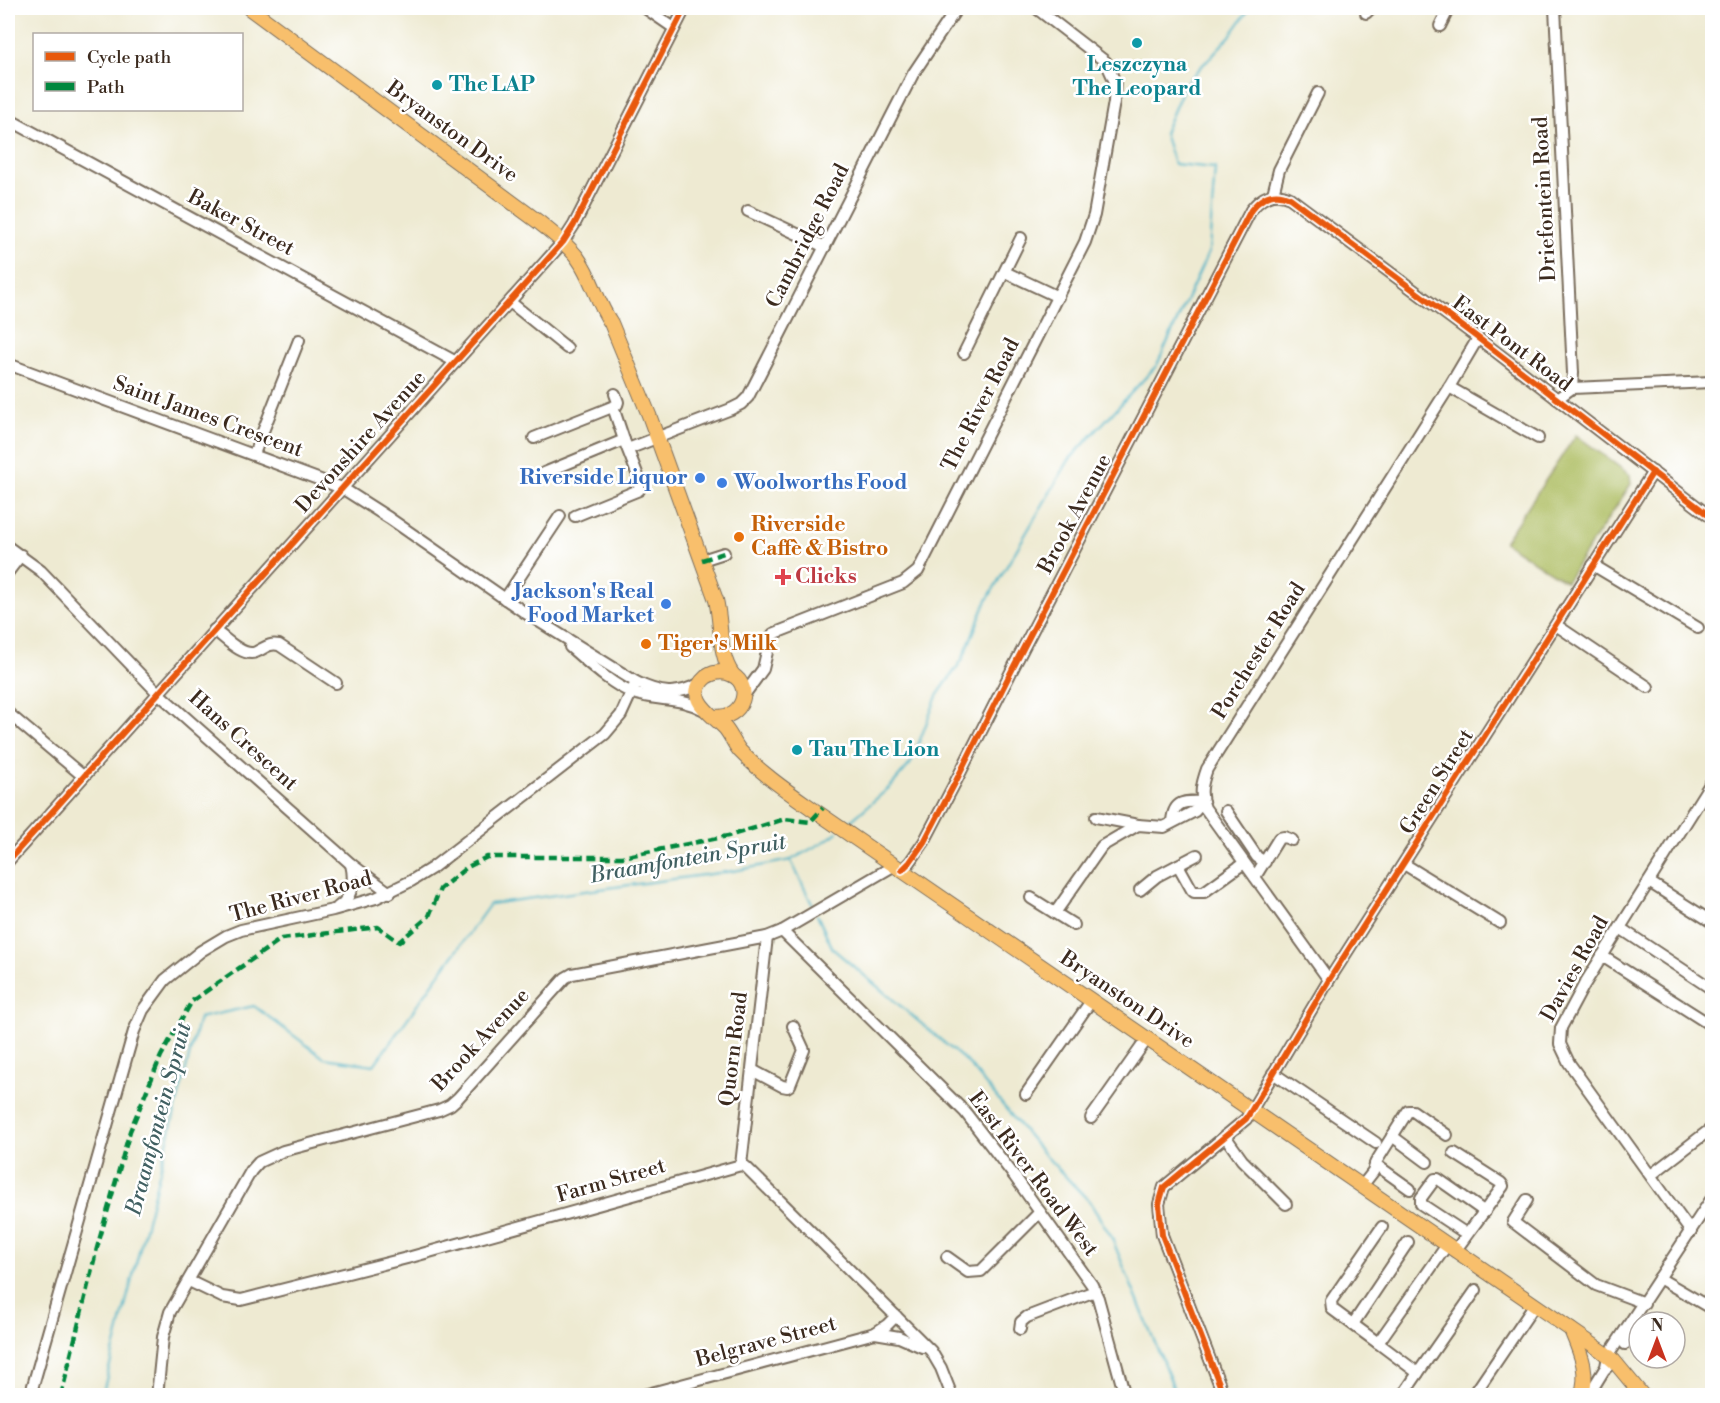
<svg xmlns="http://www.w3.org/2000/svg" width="1720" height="1403" font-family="'Libre Bodoni',serif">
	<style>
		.green { fill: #acbc5f; stroke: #74733e; stroke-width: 1.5 }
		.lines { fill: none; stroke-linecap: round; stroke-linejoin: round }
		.stream { stroke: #49b2c7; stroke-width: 2 }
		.minor-casing { stroke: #7a6d5d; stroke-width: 14 }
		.major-casing { stroke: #7a6d5d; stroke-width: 16 }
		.minor { stroke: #fff; stroke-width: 10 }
		.major { stroke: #f8bf6c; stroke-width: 14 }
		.quiet { stroke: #00873e; stroke-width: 4.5; stroke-dasharray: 9 4.5; stroke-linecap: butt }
		.cycleway-casing { stroke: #fff; stroke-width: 10 }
		.cycleway { stroke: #e8590c; stroke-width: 6 }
		.culture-dot { fill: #0f9aa8; stroke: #fff; stroke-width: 2 }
		.shop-dot { fill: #3f7fe0; stroke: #fff; stroke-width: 2 }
		.food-dot { fill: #e8710a; stroke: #fff; stroke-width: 2 }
		.health-dot { fill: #e0444e; stroke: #fff; stroke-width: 2 }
		.labels { text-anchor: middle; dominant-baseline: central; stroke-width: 5; stroke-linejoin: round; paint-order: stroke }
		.culture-label { font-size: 21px; font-weight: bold; fill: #0d838f; stroke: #fff; text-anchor: start }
		.street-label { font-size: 21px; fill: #3b2a1e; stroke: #fff }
		.shop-label { font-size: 21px; font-weight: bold; fill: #366cbe; stroke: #fff; text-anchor: end }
		.food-label { font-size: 21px; font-weight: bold; fill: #c56008; stroke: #fff; text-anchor: start }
		.health-label { font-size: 21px; font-weight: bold; fill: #be3a42; stroke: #fff; text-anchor: start }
		.water-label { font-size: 22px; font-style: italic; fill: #416062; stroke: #fff }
	</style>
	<rect width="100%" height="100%" fill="#fff"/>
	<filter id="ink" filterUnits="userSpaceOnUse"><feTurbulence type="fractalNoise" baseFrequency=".0167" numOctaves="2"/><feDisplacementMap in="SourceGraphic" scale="12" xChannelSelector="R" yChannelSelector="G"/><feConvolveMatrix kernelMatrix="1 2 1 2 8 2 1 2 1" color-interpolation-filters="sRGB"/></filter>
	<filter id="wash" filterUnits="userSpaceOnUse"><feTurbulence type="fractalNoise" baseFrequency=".008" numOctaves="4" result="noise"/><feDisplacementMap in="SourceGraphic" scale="24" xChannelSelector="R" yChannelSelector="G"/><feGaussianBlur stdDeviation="1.35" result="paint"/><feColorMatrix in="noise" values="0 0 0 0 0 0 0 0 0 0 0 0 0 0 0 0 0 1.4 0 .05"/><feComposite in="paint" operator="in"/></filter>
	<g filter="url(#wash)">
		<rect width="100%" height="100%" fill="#eeead2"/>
		<path class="green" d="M1576,435L1630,475L1631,484L1566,582L1504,542Z"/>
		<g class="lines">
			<g class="stream">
				<path d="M846,825L891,786L911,763L937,696L962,660L987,600L1069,460L1157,365L1209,251L1215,168L1174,164L1164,133L1185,84L1230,36L1250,8"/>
				<path d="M791,861L815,910"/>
				<path d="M817,915L833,949L968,1063L1040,1150L1089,1201L1111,1236L1177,1396"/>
				<path d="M102,1396L199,1018L254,1006L324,1058L374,1065L490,904L733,871L791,860L827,840L837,832"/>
			</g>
		</g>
	</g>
	<g filter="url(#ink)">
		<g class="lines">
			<defs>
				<g id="minor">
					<path d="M645,8L674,28"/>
					<path d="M1555,8L1573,373L1572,388"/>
					<path d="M1366,13L1371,8"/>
					<path d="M1440,26L1449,8"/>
					<path d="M8,119L456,362"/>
					<path d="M1273,194L1279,170L1318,93"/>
					<path d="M748,211L825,247"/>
					<path d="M1005,272L1058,297"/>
					<path d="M510,302L567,348"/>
					<path d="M964,353L1021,238"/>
					<path d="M8,364L342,488L389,518L524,612L636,682C660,694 677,696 701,683"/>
					<path d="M1449,387L1538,438"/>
					<path d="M1557,399L1572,388L1712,382"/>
					<path d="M613,407L624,440"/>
					<path d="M534,438L617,405L618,402L615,394"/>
					<path d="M628,449L731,409L741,404L748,397L913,74L957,8"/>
					<path d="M254,454L299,340"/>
					<path d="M544,473L624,440L640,481L639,490L575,516"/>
					<path d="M8,547L41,571L158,693L351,864L390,893"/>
					<path d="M702,560L724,553"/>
					<path d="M1593,565L1698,628"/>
					<path d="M8,572L21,555"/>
					<path d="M505,599L560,516"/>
					<path d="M1556,625L1648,687"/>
					<path d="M214,630C224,637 243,658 256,652C265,648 268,643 279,645L336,683"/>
					<path d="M570,647C587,661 610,684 631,692C656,702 679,696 704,710"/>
					<path d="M744,695L763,669L770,639L773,634L903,583L918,571L1085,242L1094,215L1114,102L1115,82L1106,62L1036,8"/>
					<path d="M8,713L83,776"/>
					<path d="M1226,811L1257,857L1265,862"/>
					<path d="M1096,817L1138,825"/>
					<path d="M1172,821C1174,800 1185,801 1203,802"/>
					<path d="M8,861L563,242L574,225L685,8"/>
					<path d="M1404,864L1500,923"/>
					<path d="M1178,865L1192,890L1194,892H1204L1244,863"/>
					<path d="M902,870L910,862L924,842L956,781L1014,666L1251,210C1261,197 1274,190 1290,198L1478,338L1712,518"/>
					<path d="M1255,877L1279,838L1284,837L1292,840"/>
					<path d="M1649,882L1712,922"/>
					<path d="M1140,890L1157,876L1197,855"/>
					<path d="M1031,898L1074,925"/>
					<path d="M338,907C353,897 355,881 351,864"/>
					<path d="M1055,913L1102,846L1138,825L1164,827L1195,811L1203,802"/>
					<path d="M1620,928L1712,989"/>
					<path d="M782,931L965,1112L1015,1177L1092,1285L1098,1298L1125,1396"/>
					<path d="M1602,956L1706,1022"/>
					<path d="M1329,980L1205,808C1199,794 1202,783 1207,769L1449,387L1478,338"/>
					<path d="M752,1070L782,1086L787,1087L790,1085L804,1050L793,1026"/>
					<path d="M1273,1073L1376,1143"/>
					<path d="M1026,1094L1091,1001"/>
					<path d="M1091,1118L1147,1039"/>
					<path d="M1225,1136L1242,1160L1286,1204"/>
					<path d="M1392,1136L1427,1162"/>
					<path d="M1454,1153L1501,1183L1503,1186L1455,1251"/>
					<path d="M1375,1164L1410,1189"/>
					<path d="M741,1165L767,937"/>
					<path d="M1651,1175L1712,1128"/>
					<path d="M1362,1186L1373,1172L1376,1162L1408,1111H1413L1447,1135"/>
					<path d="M1527,1200L1513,1222L1596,1285L1644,1303"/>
					<path d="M1462,1231L1421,1204V1198L1435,1179H1438L1485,1212"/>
					<path d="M1691,1232L1569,1063L1560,1044L1561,1028L1584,985L1712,781"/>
					<path d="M1447,1245L1378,1343L1418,1373L1476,1290"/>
					<path d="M947,1257L968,1272L981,1271L1040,1212"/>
					<path d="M1659,1278L1712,1309"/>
					<path d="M189,1281L222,1297L241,1300L411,1257L741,1165L746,1167L931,1351L941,1368L952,1396"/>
					<path d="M1353,1324L1408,1242"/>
					<path d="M1020,1329L1021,1322L1027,1317L1095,1291"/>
					<path d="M875,1333L899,1337L922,1347"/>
					<path d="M1378,1343L1332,1309L1331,1301L1382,1227"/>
					<path d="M1625,1344L1639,1325"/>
					<path d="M1606,1367L1608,1356L1712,1198"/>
					<path d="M1403,1395L1418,1373"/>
					<path d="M30,1396L134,1031L143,1010L165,980L201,951L226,936L241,930L333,910L376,898L411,881L432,868L605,734L621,715L636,682"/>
					<path d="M157,1396L163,1337L170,1312L251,1171L259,1162L283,1151L439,1110L450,1105L458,1098L565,978L572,974L767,937L782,931L895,865"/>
					<path d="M640,1396L875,1333L887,1325L896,1316"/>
					<path d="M1224,1396L1162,1235L1159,1204L1164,1187L1246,1119L1251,1111L1329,980L1653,472"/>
					<path d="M1473,1396L1534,1306"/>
					<path d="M1588,1396L1604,1370L1610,1364"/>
				</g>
				<g id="major">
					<path d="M249,8L540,223C552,233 567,244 577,257C592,277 597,303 611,323L649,415L716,600C722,624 718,655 733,675"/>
					<path d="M712,716C744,723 756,681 727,673C720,671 712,673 706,677C682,698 713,715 725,728C731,735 734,744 740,751C761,773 787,791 811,808L1602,1351L1614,1361L1643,1396"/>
					<path d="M1571,1330C1580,1352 1590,1372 1581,1396"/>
				</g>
			</defs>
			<use href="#minor" class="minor-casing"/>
			<use href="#major" class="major-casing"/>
			<use href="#minor" class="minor"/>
			<use href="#major" class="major"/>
			<g class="quiet">
				<path d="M702,560L724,553"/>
				<path d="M61,1396L97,1248L130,1131L161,1056L192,1001L281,939L378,927L399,942L429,916L440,889L466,868L487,857H622L728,836L785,819L810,822L823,808"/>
			</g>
			<defs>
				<g id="cycleway">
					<path d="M8,861L563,242L574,225L685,8"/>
					<path d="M902,870L910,862L924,842L956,781L1014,666L1251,210C1261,197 1274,190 1290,198L1478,338L1712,518"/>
					<path d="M1224,1396L1162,1235L1159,1204L1164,1187L1246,1119L1251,1111L1329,980L1653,472"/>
				</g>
			</defs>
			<use href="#cycleway" class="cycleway-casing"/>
			<use href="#cycleway" class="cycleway"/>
		</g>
	</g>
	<g class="culture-dot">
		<circle cx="1137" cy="43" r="6"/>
		<circle cx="437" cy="85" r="6"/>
		<circle cx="797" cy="750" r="6"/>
	</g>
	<g class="shop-dot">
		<circle cx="700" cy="478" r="6"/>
		<circle cx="722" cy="483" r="6"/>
		<circle cx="666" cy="604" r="6"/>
	</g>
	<g class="food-dot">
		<circle cx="739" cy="537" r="6"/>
		<circle cx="646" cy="644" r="6"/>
	</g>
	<path class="health-dot" d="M780 568h6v6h6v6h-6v6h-6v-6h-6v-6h6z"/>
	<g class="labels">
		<g class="culture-label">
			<text x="1137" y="65" text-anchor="middle">Leszczyna<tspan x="1137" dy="24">The Leopard</tspan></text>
			<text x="449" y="85">The LAP</text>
			<text x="809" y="750">Tau The Lion</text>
		</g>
		<g class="street-label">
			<text transform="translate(452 132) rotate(36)">Bryanston Drive</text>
			<text transform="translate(1545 199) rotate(-93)">Driefontein Road</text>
			<text transform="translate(241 223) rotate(28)">Baker Street</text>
			<text transform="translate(808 236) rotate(-63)">Cambridge Road</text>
			<text transform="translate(1512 344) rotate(37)">East Pont Road</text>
			<text transform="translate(981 405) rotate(-63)">The River Road</text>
			<text transform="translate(208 417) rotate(20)">Saint James Crescent</text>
			<text transform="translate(361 442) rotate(-48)">Devonshire Avenue</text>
			<text transform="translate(1075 514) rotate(-62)">Brook Avenue</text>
			<text transform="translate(1259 651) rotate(-58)">Porchester Road</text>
			<text transform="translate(243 741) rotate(42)">Hans Crescent</text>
			<text transform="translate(1437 782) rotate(-58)">Green Street</text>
			<text transform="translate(301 897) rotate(-15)">The River Road</text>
			<text transform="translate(1575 969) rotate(-61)">Davies Road</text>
			<text transform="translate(1127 1000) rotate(34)">Bryanston Drive</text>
			<text transform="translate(481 1040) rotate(-47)">Brook Avenue</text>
			<text transform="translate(734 1049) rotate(-83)">Quorn Road</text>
			<text transform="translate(1033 1174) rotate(53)">East River Road West</text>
			<text transform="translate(611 1181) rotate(-16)">Farm Street</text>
			<text transform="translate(766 1342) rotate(-15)">Belgrave Street</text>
		</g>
		<g class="shop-label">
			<text x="688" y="478">Riverside Liquor</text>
			<text x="734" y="483" text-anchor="start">Woolworths Food</text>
			<text x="654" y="592">Jackson's Real<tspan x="654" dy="24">Food Market</tspan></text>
		</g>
		<g class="food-label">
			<text x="751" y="525">Riverside<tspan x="751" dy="24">Caffè &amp; Bistro</tspan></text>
			<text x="658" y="644">Tiger's Milk</text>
		</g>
		<g class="health-label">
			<text x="795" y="577">Clicks</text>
		</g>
		<g class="water-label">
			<text transform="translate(688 859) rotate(-10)">Braamfontein Spruit</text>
			<text transform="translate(159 1119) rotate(-75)">Braamfontein Spruit</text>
		</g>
	</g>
	<rect width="1720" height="1403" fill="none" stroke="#fff" stroke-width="30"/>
	<rect x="33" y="33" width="210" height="78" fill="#ffffff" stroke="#b1aaa5" stroke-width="1.5"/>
	<rect x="45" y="52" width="30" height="9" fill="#e8590c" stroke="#b1aaa5" stroke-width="1.5"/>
	<text x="87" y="63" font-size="18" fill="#3b2a1e">Cycle path</text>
	<rect x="45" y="82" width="30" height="9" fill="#00873e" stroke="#b1aaa5" stroke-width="1.5"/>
	<text x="87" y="93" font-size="18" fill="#3b2a1e">Path</text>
	<g transform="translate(1657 1340)"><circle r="28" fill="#ffffff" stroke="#b1aaa5" stroke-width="1.5"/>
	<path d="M0-4.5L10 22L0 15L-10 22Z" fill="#c8321e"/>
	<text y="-9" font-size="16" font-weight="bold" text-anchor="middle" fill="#3b2a1e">N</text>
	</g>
</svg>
